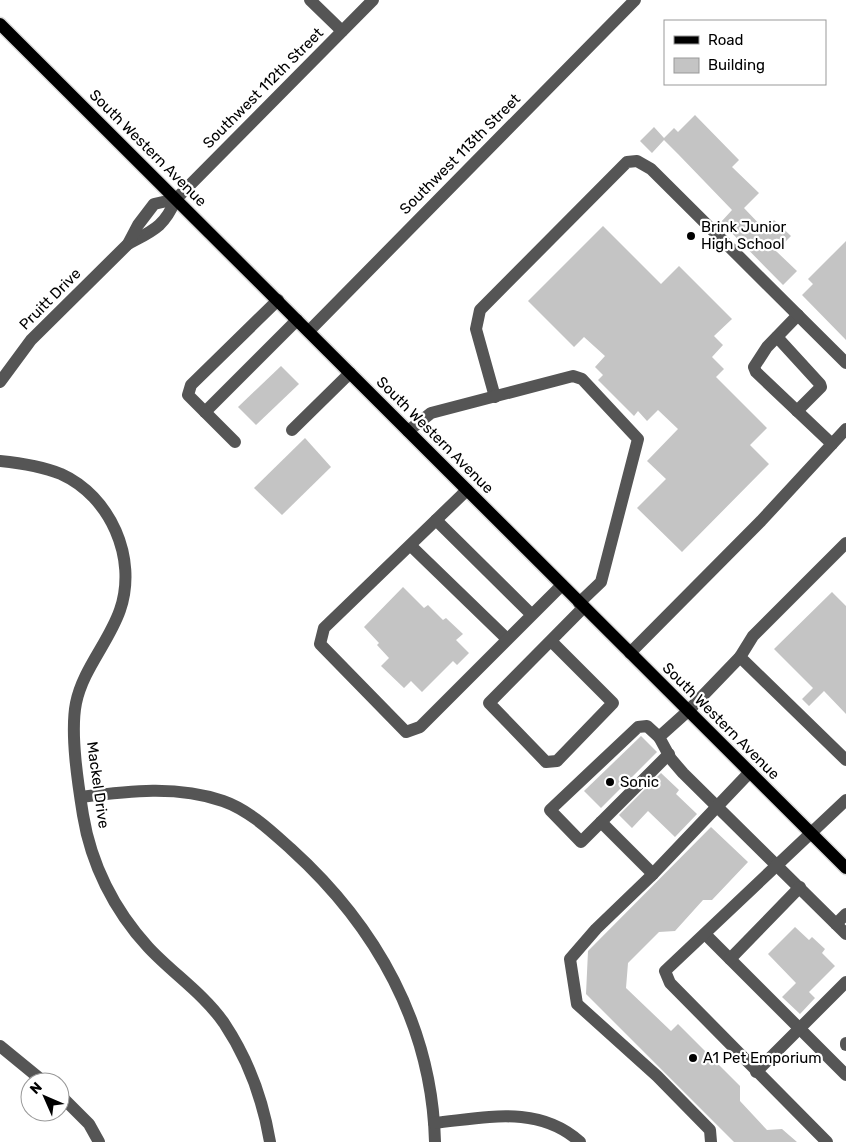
<svg xmlns="http://www.w3.org/2000/svg" width="846" height="1142" font-family="Rubik,sans-serif">
	<style>
		.building { fill: #c4c4c4 }
		.lines { fill: none; stroke-linecap: round; stroke-linejoin: round }
		.major-casing { stroke: #dbdbdb; stroke-width: 15 }
		.minor { stroke: #555; stroke-width: 12 }
		.major { stroke: #000; stroke-width: 12 }
		.poi-dot { fill: #000; stroke: #fff; stroke-width: 2 }
		.labels { text-anchor: middle; dominant-baseline: central; stroke-width: 4.5; stroke-linejoin: round; paint-order: stroke }
		.street-label { font-size: 15px; fill: #000; stroke: #fff }
		.poi-label { font-size: 15px; fill: #000; stroke: #fff; text-anchor: start }
	</style>
	<rect width="100%" height="100%" fill="#fff"/>
	<g class="building">
		<path d="M695,115L739,160L732,167L759,193L744,208L765,230L774,220L791,236L776,251L797,271L783,285L721,222L732,210L678,154L664,140L652,153L640,141L654,127L664,138L674,128L678,132Z"/>
		<path d="M603,226L661,284L679,266L732,319L714,336L723,345L712,357L724,369L716,377L767,428L750,445L769,464L682,552L637,508L666,479L647,461L678,429L658,410L647,421L638,411L634,416L598,380L603,375L595,367L605,356L584,337L574,347L528,301Z"/>
		<path d="M846,241V340L802,295L813,284L808,279Z"/>
		<path d="M281,366L299,384L256,425L238,407Z"/>
		<path d="M305,438L331,467L282,515L254,488Z"/>
		<path d="M403,587L424,608L428,605L443,620L446,618L463,634L456,640L469,653L457,665L453,661L422,692L411,681L404,688L381,666L389,658L377,645L379,643L364,627Z"/>
		<path d="M832,592L846,606V714L824,691L809,706L802,699L813,688L774,649Z"/>
		<path d="M641,736L657,752L601,808L584,791Z"/>
		<path d="M661,773L679,790L676,794L697,814L675,837L648,811L632,828L619,815Z"/>
		<path d="M711,827L748,862L712,900H703L675,931L659,932L628,963L626,988L671,1031L678,1024L740,1086V1101L767,1130L782,1129L797,1142H734L586,994L588,951Z"/>
		<path d="M795,927L809,940L812,937L825,949L822,953L835,966L809,992L815,998L800,1014L782,997L796,983L768,954Z"/>
	</g>
	<g class="lines">
		<defs>
			<path id="major" d="M0,24L846,868"/>
		</defs>
		<use href="#major" class="major-casing"/>
		<g class="minor">
			<path d="M310,0L342,31"/>
			<path d="M128,244C154,230 164,227 176,199L373,0"/>
			<path d="M798,315L767,347L754,367L756,372L832,444"/>
			<path d="M309,331L635,0"/>
			<path d="M777,337L820,384L821,387L797,411"/>
			<path d="M0,382L31,340L128,244L138,225L154,204L176,199"/>
			<path d="M495,397L476,329L480,310L627,162L637,161L651,169L846,363"/>
			<path d="M205,412L297,320"/>
			<path d="M292,430L350,373"/>
			<path d="M408,431L431,413L573,376L582,379L638,439L601,582L579,603"/>
			<path d="M235,442L188,395L191,385L278,300"/>
			<path d="M0,461C20,463 41,466 61,474C110,496 138,558 120,610C109,642 83,669 76,703C70,733 78,784 83,815C91,864 114,910 148,947C172,973 203,993 224,1023C248,1059 263,1100 270,1142"/>
			<path d="M436,520L467,490"/>
			<path d="M846,543L753,636L740,657L846,760"/>
			<path d="M411,546L507,639"/>
			<path d="M532,615L436,520L324,628L320,644L406,732L420,727L562,585"/>
			<path d="M551,641L613,703L557,761L546,762L489,703L584,607"/>
			<path d="M630,653L761,521L846,429"/>
			<path d="M740,657L688,711L659,737L671,759L683,773L846,934"/>
			<path d="M659,737L647,726L638,727L550,810L581,842L669,754"/>
			<path d="M81,797C129,791 177,785 223,801C249,810 271,831 291,849C376,926 432,1025 435,1142"/>
			<path d="M601,822L653,874"/>
			<path d="M836,924L846,914"/>
			<path d="M705,934L846,1075"/>
			<path d="M730,959L800,887"/>
			<path d="M846,1043V1045"/>
			<path d="M0,1046L44,1082"/>
			<path d="M756,1072L846,982"/>
			<path d="M60,1095L89,1124L99,1142"/>
			<path d="M434,1123C485,1118 538,1104 580,1142"/>
			<path d="M711,1142L710,1130L657,1076L577,1004L570,959L596,929L650,877L750,772"/>
			<path d="M827,1142L670,983L665,971L846,800"/>
		</g>
		<use href="#major" class="major"/>
	</g>
	<g class="poi-dot">
		<circle cx="691" cy="236" r="5"/>
		<circle cx="610" cy="782" r="5"/>
		<circle cx="693" cy="1058" r="5"/>
	</g>
	<g class="labels">
		<g class="street-label">
			<text transform="translate(263 88) rotate(-45)">Southwest 112th Street</text>
			<text transform="translate(148 148) rotate(45)">South Western Avenue</text>
			<text transform="translate(460 154) rotate(-45)">Southwest 113th Street</text>
			<text transform="translate(50 299) rotate(-45)">Pruitt Drive</text>
			<text transform="translate(435 435) rotate(45)">South Western Avenue</text>
			<text transform="translate(721 721) rotate(45)">South Western Avenue</text>
			<text transform="translate(98 785) rotate(82)">Mackel Drive</text>
		</g>
		<g class="poi-label">
			<text x="701" y="227">Brink Junior<tspan x="701" dy="17">High School</tspan></text>
			<text x="620" y="782">Sonic</text>
			<text x="703" y="1058">A1 Pet Emporium</text>
		</g>
	</g>
	<rect x="664" y="20" width="162" height="65" fill="#ffffff" stroke="#999999"/>
	<rect x="674" y="36" width="25" height="8" fill="#000000" stroke="#999999"/>
	<text x="708" y="45" font-size="15" fill="#000000">Road</text>
	<rect x="674" y="58" width="25" height="15" fill="#c4c4c4" stroke="#999999"/>
	<text x="708" y="70" font-size="15" fill="#000000">Building</text>
	<g transform="translate(45 1097) rotate(315)"><circle r="24" fill="#ffffff" stroke="#999999"/>
	<path d="M0-4L9 19L0 12L-9 19Z" fill="#000000"/>
	<text y="-8" font-size="14" font-weight="bold" text-anchor="middle" fill="#000000">N</text>
	</g>
</svg>
